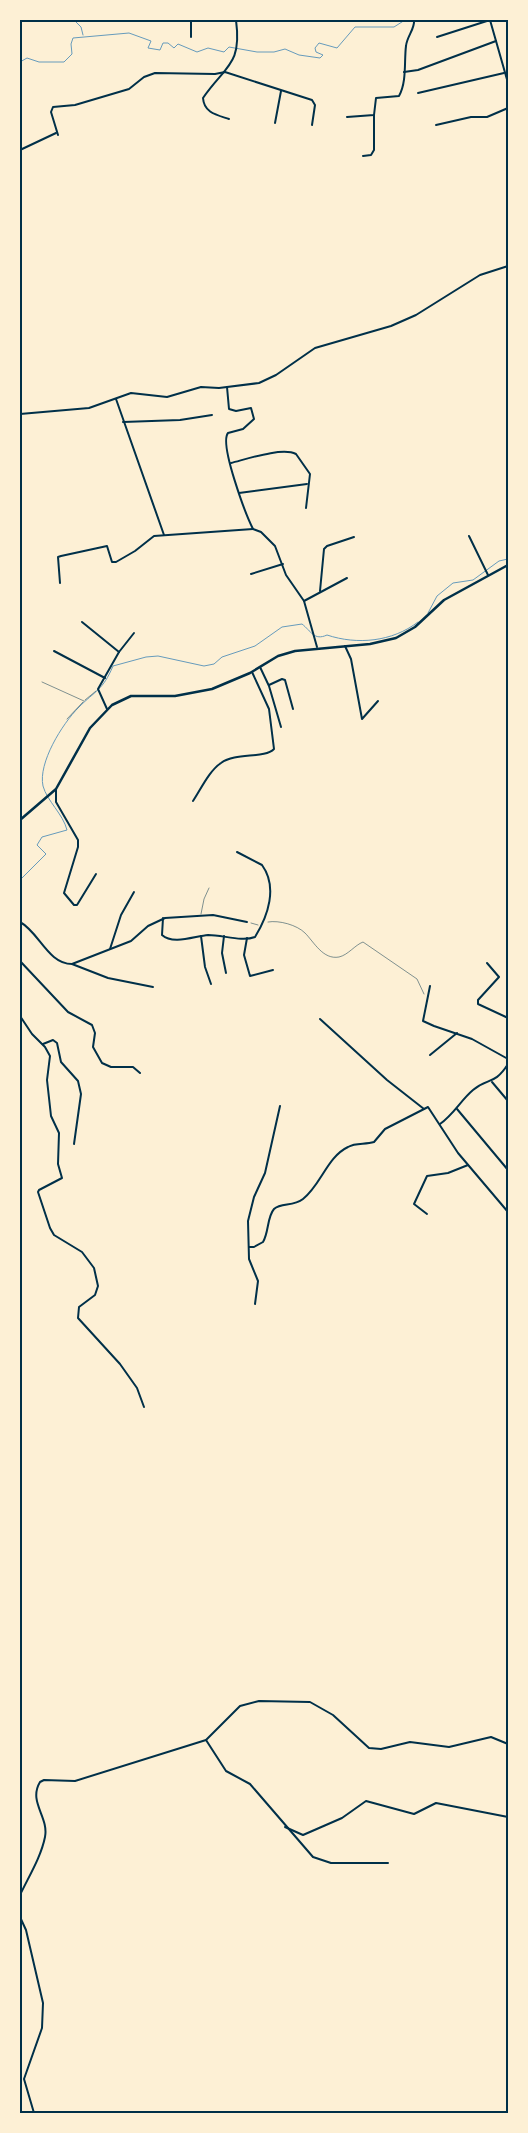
<svg xmlns="http://www.w3.org/2000/svg" width="528" height="2133" font-family="Poppins,sans-serif">
	<style>
		.lines { fill: none; stroke-linecap: round; stroke-linejoin: round }
		.stream { stroke: #669bbc; stroke-width: 1 }
		.path { stroke: #003049; stroke-width: 0.5 }
		.service { stroke: #003049; stroke-width: 0.5 }
		.minor { stroke: #003049; stroke-width: 2 }
		.primary { stroke: #003049; stroke-width: 2.5 }
		.neatline { fill: none; stroke: #003049; stroke-width: 2 }
	</style>
	<rect width="100%" height="100%" fill="#fdf0d5"/>
	<g class="lines">
		<g class="stream">
			<path d="M74,20L81,27L83,35"/>
			<path d="M20,62L27,58L39,62H64L72,54L71,44L73,38L129,33L151,41L148,48L160,50L163,43H168L174,48L178,44L197,52L208,48L224,52L229,47L257,52H274L285,49L299,55L320,58L323,55L316,52L315,48L319,43L337,48L355,27H394L405,20"/>
			<path d="M428,613L437,596L453,583L473,580L499,561L508,559"/>
			<path d="M20,880L46,854L37,845L42,837L67,830C63,814 47,801 43,786C38,763 62,724 79,707C95,691 103,690 113,666L146,657L158,656L204,666L214,664L222,657L255,646L282,627L302,624C311,631 314,641 327,635C357,645 392,642 418,622"/>
		</g>
		<g class="path">
			<path d="M268,922C279,920 297,925 305,933C314,942 323,960 339,957C348,955 355,945 363,942L417,979L424,994"/>
			<path d="M251,923L258,925"/>
		</g>
		<g class="service">
			<path d="M42,682L84,701"/>
			<path d="M85,700L96,691"/>
			<path d="M67,719L83,702"/>
			<path d="M201,914L204,899L209,888"/>
		</g>
		<g class="minor">
			<path d="M191,37V20"/>
			<path d="M437,37L490,20L508,83"/>
			<path d="M404,72L418,70L496,41"/>
			<path d="M418,93L504,73"/>
			<path d="M347,117L374,115L376,98L399,96C407,82 404,61 406,46C407,36 415,29 414,20"/>
			<path d="M229,119C217,115 204,113 203,98C226,65 242,65 236,20"/>
			<path d="M275,123L281,91"/>
			<path d="M436,125L471,117H487L508,108"/>
			<path d="M58,135L51,112L53,107L75,105L129,89L144,77L155,73L215,74L225,72L312,100L315,105L312,125"/>
			<path d="M20,150L56,133"/>
			<path d="M363,156L371,155L374,150V115"/>
			<path d="M227,387L229,409L236,411L251,408L254,419L243,429L228,433C219,444 246,515 253,529L261,532L275,546L286,575L304,601L317,647"/>
			<path d="M116,399L164,535"/>
			<path d="M20,414L89,408L131,393L167,397L201,387L219,388L259,383L276,375L315,348L391,326L416,315L480,275L508,266"/>
			<path d="M123,422L180,420L212,415"/>
			<path d="M231,463C247,459 282,447 296,454L310,474L306,508"/>
			<path d="M239,493L307,484"/>
			<path d="M469,536L488,575"/>
			<path d="M251,574L283,564"/>
			<path d="M60,583L58,557L61,556L107,546L112,562H116L135,551L154,536L253,529"/>
			<path d="M320,591L324,549L327,546L354,537"/>
			<path d="M304,601L347,578"/>
			<path d="M82,622L119,652"/>
			<path d="M345,646L351,659L362,719L378,701"/>
			<path d="M54,651L105,678"/>
			<path d="M260,667L269,686L281,727"/>
			<path d="M269,685L282,679L285,680L293,709"/>
			<path d="M107,709L98,689L119,652L134,633"/>
			<path d="M56,789V802L78,840V847L64,893L74,905H77L96,874"/>
			<path d="M193,801C201,789 209,771 221,763C236,752 264,759 274,749L269,709L252,672"/>
			<path d="M163,918L162,935C173,945 195,936 208,935C223,935 242,942 255,937C268,916 278,887 262,865L237,852"/>
			<path d="M20,922C39,932 48,964 72,964L131,941L148,926L165,918L213,915L247,922"/>
			<path d="M201,936L205,967L211,984"/>
			<path d="M224,936L222,953L226,973"/>
			<path d="M247,938L244,955L250,976L273,970"/>
			<path d="M110,949L121,915L134,892"/>
			<path d="M20,961L68,1012L92,1025L95,1033L93,1047L102,1063L111,1067H133L140,1073"/>
			<path d="M487,963L499,977L478,1000V1004L508,1018"/>
			<path d="M72,964L108,978L153,987"/>
			<path d="M430,986L423,1021L434,1026L472,1039L508,1059"/>
			<path d="M20,1016L32,1034L45,1047L50,1056L47,1080L51,1116L59,1133L58,1164L62,1178L39,1190L38,1192L50,1228L54,1235L82,1252L94,1268L98,1286L95,1295L79,1307L78,1318L120,1364L137,1388L144,1407"/>
			<path d="M320,1019L387,1080L424,1109"/>
			<path d="M43,1044L53,1040L57,1043L61,1062L78,1081L81,1094L74,1144"/>
			<path d="M430,1055L457,1033"/>
			<path d="M492,1082L508,1101"/>
			<path d="M457,1109L508,1170"/>
			<path d="M440,1124C454,1114 461,1100 473,1090C488,1077 494,1086 508,1064"/>
			<path d="M427,1214L414,1204L427,1176L448,1173L468,1165"/>
			<path d="M249,1247H254L263,1242C269,1232 267,1217 274,1209C281,1202 293,1207 303,1199C321,1185 327,1157 348,1147C356,1142 365,1145 374,1142L385,1129L428,1107L458,1153L508,1212"/>
			<path d="M255,1304L258,1281L249,1259L248,1221L254,1197L265,1173L280,1106"/>
			<path d="M206,1740L226,1771L250,1784L313,1857L331,1863H388"/>
			<path d="M285,1827L303,1835L342,1818L366,1801L414,1814L436,1803L508,1817"/>
			<path d="M20,1895C29,1876 41,1857 45,1837C49,1817 28,1802 40,1782L44,1780L75,1781L206,1740L240,1706L259,1701L310,1702L333,1715L369,1748L381,1749L410,1742L449,1747L491,1737L508,1744"/>
			<path d="M20,1917L26,1930L43,2003L42,2028L24,2079L34,2113"/>
		</g>
		<path class="primary" d="M20,820L56,789L90,728L112,705L131,696H175L212,689L250,673L278,656L295,651L370,644L396,638L415,627L444,600L508,565"/>
	</g>
	<rect width="528" height="2133" fill="none" stroke="#fdf0d5" stroke-width="42"/>
	<rect x="21" y="21" width="486" height="2091" class="neatline"/>
</svg>
